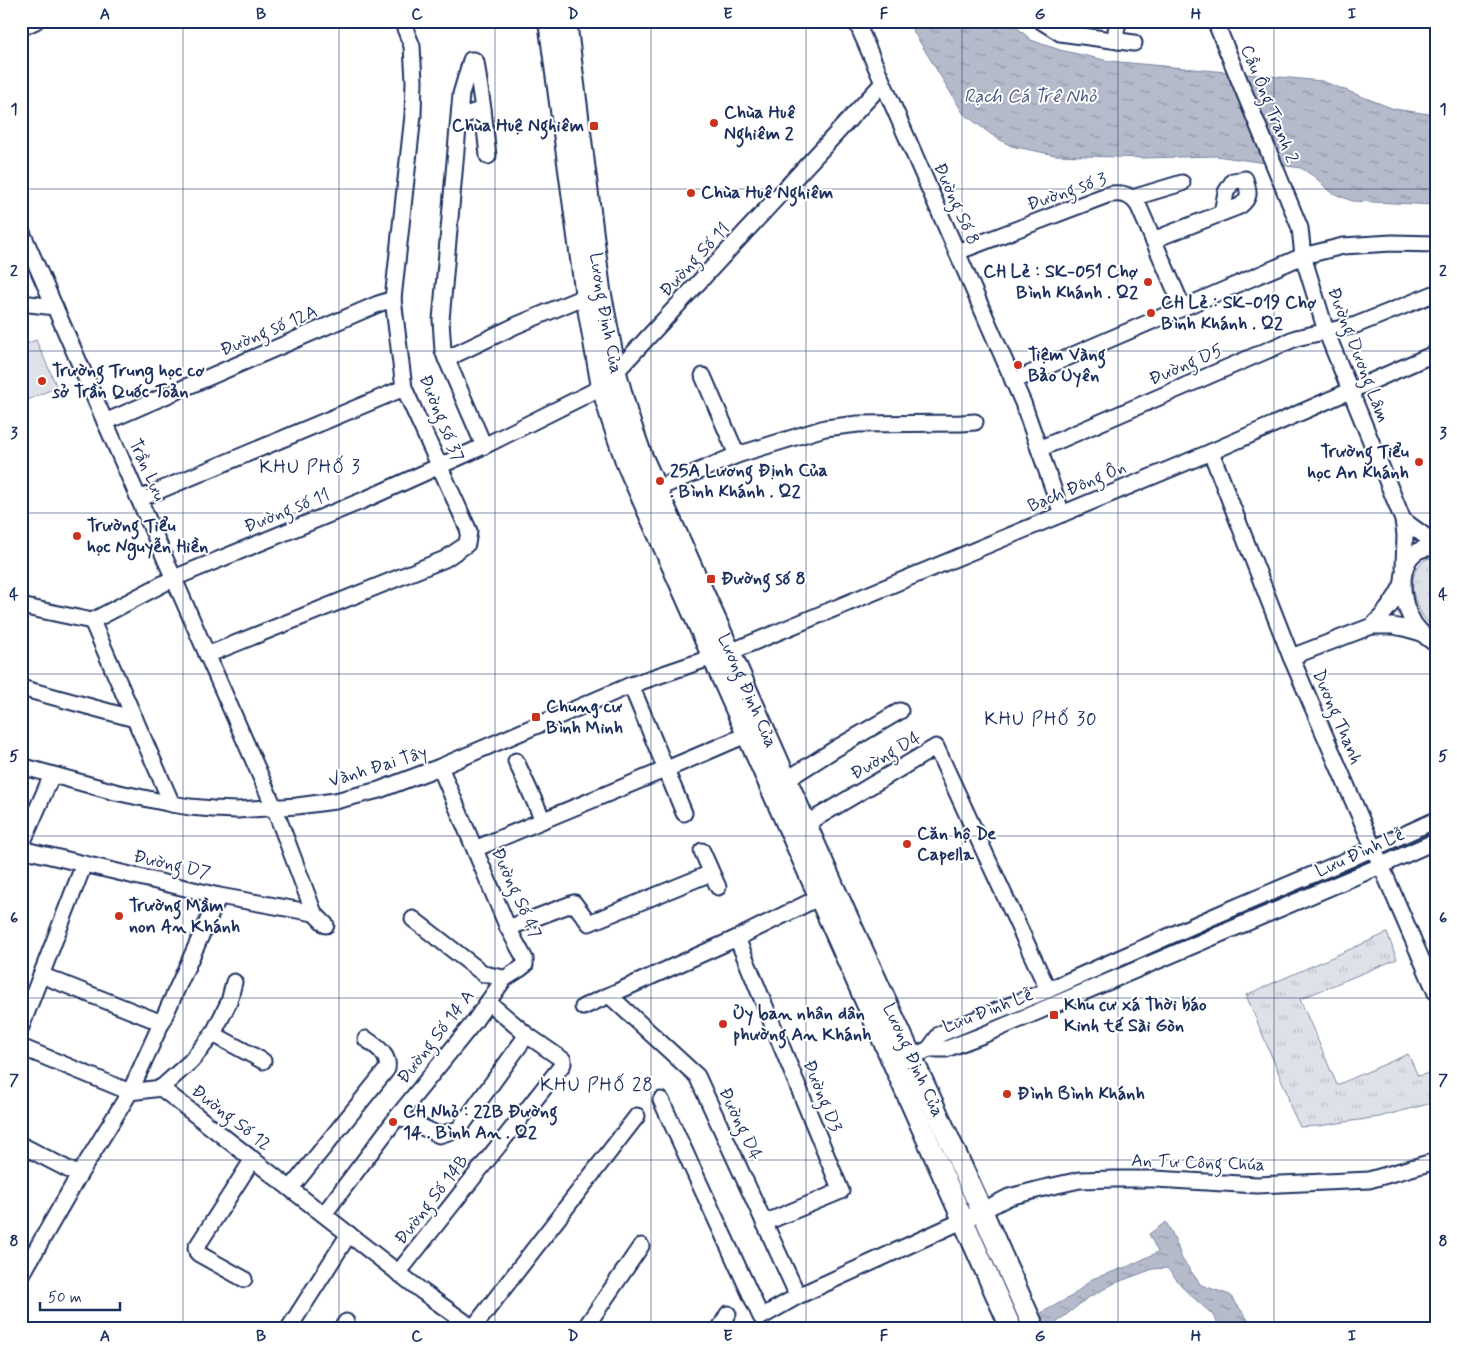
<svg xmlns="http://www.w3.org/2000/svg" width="1457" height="1349" font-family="Mynerve,sans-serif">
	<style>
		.grass { fill: url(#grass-tufts); stroke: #7c88a2 }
		.garden { fill: #dee1e7; stroke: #7c88a2 }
		.water { fill: url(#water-ripples); stroke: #77839f }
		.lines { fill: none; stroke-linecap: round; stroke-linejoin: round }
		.minor-casing { stroke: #1b2f5e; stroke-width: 19 }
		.major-casing { stroke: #1b2f5e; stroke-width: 24 }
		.minor { stroke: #fff; stroke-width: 15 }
		.major { stroke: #fff; stroke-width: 20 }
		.grid { fill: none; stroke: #1b2f5e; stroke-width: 1; stroke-opacity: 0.55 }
		.poi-dot { fill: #c8321e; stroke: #fff; stroke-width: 2 }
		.labels { text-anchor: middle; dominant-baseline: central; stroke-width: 4; stroke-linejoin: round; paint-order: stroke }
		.street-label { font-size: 18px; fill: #1b2f5e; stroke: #fff }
		.poi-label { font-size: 18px; font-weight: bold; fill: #1b2f5e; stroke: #fff; text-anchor: start }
		.water-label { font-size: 19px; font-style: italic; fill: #49597e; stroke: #fff }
		.neighbourhood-label { font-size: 19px; letter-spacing: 1px; fill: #1b2f5e; stroke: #fff }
		.neatline { fill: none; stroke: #1b2f5e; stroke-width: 2 }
		.grid-label { font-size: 16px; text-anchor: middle; font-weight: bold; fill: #1b2f5e }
	</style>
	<defs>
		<pattern id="grass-tufts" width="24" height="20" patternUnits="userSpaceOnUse" patternTransform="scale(1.25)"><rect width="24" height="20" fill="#dee1e7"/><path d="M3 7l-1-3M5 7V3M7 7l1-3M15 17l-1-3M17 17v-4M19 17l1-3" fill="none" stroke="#bec1c9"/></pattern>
		<pattern id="water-ripples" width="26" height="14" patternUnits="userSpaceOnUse" patternTransform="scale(1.25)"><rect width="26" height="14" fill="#b5bbca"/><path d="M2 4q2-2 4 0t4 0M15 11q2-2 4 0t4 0" fill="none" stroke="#9298a7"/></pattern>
	</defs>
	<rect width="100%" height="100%" fill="#fff"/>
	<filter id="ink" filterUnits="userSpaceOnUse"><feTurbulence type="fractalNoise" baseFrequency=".02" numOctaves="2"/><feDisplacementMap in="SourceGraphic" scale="10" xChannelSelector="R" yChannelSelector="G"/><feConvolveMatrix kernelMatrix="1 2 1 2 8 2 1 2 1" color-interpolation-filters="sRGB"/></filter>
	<g filter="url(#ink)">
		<g class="grass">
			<path d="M1428,558L1436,560V631C1416,615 1399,574 1428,558Z"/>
			<path d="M1387,933L1397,959L1300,999L1337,1085L1408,1054L1418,1076L1436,1071V1102L1379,1117L1319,1126L1300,1127L1290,1106L1287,1093L1246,995Z"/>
		</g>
		<path class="garden" d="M36,340L57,387L28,400L21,383V346Z"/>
		<g class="water">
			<path d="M907,21H1010L1031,40L1060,50L1109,61L1322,81L1394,109L1436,115V205L1352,201L1330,192L1315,177L1301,168L1216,156L1144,158L1055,155L1011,146L992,135L963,113Z"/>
			<path d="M1166,1222L1174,1237L1182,1259L1201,1285L1230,1295L1254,1328H1221L1212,1314L1186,1291L1167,1268L1153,1269L1115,1283L1086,1299L1050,1328H1037V1317L1041,1313L1072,1296L1092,1279L1129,1266L1158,1252L1149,1234Z"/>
		</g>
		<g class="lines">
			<defs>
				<g id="minor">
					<path d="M856,21L1023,403L1062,514"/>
					<path d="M1041,21L1060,33L1134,43"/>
					<path d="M1215,21L1300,228L1303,256L1326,331L1403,520L1405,535L1404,568"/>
					<path d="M21,28L36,21"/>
					<path d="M1117,41L1116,31L1118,22L1121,21"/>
					<path d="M483,109L488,156"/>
					<path d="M459,117L483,109L476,62L474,60H471L461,94L441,320L443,351L484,446"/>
					<path d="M1132,198L1182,183"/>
					<path d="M21,230L274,807L314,913L326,925"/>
					<path d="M1153,240L1240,206C1251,197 1249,192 1245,179L1233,181L1226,192L1222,213"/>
					<path d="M957,252L1107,195C1121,192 1132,194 1139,207L1183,308"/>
					<path d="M21,303L55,307"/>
					<path d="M446,359L517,325L586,296"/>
					<path d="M703,376L737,455"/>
					<path d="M1013,381L1303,256L1343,246L1392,243L1436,244"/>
					<path d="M105,422L378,304L393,299"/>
					<path d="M1039,449L1296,338L1356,325L1436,293"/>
					<path d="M1211,452L1291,657L1436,993"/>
					<path d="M656,489L737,455L825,428L858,424L961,423L975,422"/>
					<path d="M139,499L404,388"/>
					<path d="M1403,520L1436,544"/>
					<path d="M1436,548C1398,544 1398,592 1410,616C1415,628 1425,637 1436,644"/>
					<path d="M21,606L92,621L174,578L364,500L484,446L602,387L882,84"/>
					<path d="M92,621L172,804"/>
					<path d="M1372,626C1386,613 1395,601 1403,583"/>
					<path d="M207,655L445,559L467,544L469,531L404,388L393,299L413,115L414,81L412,46L402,21"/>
					<path d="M1291,657L1372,626H1393L1404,628L1422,633"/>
					<path d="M631,685L684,813"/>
					<path d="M21,688L135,719"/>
					<path d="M516,761L543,820"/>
					<path d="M21,766L115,792L172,804L190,807L213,809L237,810L297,806L335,801L379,790L440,767L631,685L713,657L730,652L1211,452L1436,353"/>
					<path d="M786,780L835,749L900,711"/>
					<path d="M806,824L936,747L1048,990"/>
					<path d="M21,846L52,775"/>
					<path d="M21,849L219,896L314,913"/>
					<path d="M475,849C566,810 658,774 748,734"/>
					<path d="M702,851L718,887"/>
					<path d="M413,919L484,974L499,977L504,979"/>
					<path d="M508,928L574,903L589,923L711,873"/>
					<path d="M737,938L841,1191L764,1223"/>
					<path d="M41,975L162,1023"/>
					<path d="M610,996L697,1076L798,1296"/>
					<path d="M583,1007L737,938L828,893"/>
					<path d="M21,1027L84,864"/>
					<path d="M213,1034L263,1061"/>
					<path d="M21,1047L130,1092L219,896"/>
					<path d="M929,1049L940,1034L1048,990L1217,915L1352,858L1436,820"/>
					<path d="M912,1057L929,1049H946L983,1035L1380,866L1436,841"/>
					<path d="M161,1088L191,1061L213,1034L229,1002L234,982"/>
					<path d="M661,1100L761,1317L798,1296L964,1220L1009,1197L1044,1188L1080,1180L1114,1179H1155L1257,1185L1369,1180L1436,1161"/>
					<path d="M398,1116L439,1135L459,1129L527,1035"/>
					<path d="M21,1145L79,1175"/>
					<path d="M291,1188L387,1069C390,1055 376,1046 366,1039"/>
					<path d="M324,1214L398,1116L474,1022L504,979L520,969L525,965V959L508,928L440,767"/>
					<path d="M398,1273L563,1064V1060L527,1035L488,1002"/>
					<path d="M21,1276L79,1175L130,1092L161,1088L423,1292L473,1328"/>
					<path d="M244,1279L199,1254L197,1252L196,1248L253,1159"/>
					<path d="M289,1328L349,1234"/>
					<path d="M342,1328L346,1322"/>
					<path d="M473,1328L637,1116"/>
					<path d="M585,1328L641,1246"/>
					<path d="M720,1328L728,1314"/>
				</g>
				<g id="major">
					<path d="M549,21L586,296L602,387L612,420L627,464L1011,1328"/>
					<path id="s1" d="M566,21L600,290L616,373L627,414L642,457L730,652L835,890L982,1211L1034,1328"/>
				</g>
			</defs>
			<use href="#minor" class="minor-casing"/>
			<use href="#major" class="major-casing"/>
			<use href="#minor" class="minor"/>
			<use href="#major" class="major"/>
		</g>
	</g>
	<path class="grid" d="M183,21V1328M339,21V1328M495,21V1328M651,21V1328M806,21V1328M962,21V1328M1118,21V1328M1274,21V1328M21,189H1436M21,351H1436M21,513H1436M21,674H1436M21,836H1436M21,998H1436M21,1160H1436"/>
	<g class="poi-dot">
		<circle cx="714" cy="123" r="5"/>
		<rect x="589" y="121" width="10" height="10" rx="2.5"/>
		<circle cx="691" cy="193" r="5"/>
		<circle cx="1148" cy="282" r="5"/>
		<circle cx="1151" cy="313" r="5"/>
		<circle cx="1018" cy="365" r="5"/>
		<circle cx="42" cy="381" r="5"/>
		<circle cx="1419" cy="462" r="5"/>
		<circle cx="660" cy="481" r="5"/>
		<circle cx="77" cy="536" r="5"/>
		<rect x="706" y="574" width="10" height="10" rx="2.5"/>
		<rect x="531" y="712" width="10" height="10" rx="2.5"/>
		<circle cx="907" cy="844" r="5"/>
		<circle cx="119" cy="916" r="5"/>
		<rect x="1049" y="1010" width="10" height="10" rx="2.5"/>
		<circle cx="723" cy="1024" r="5"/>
		<circle cx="1007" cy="1094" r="5"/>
		<circle cx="393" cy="1122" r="5"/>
	</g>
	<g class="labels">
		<g class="street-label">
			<text transform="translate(1269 104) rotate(68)">Cầu Ông Tranh 2</text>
			<text transform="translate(1067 192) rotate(-19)">Đường số 3</text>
			<text transform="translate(956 204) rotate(66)">Đường Số 8</text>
			<text transform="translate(695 260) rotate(-47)">Đường Số 11</text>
			<text stroke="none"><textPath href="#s1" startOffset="295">Lương Định Của</textPath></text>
			<text transform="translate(269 331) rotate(-23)">Đường số 12A</text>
			<text transform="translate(1358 355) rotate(69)">Đường Dương Lâm</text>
			<text transform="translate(1186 365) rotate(-23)">Đường D5</text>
			<text transform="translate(441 418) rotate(68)">Đường số 37</text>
			<text transform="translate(147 470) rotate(66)">Trần Lựu</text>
			<text transform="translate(1077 487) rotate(-23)">Bạch Đông Ôn</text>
			<text transform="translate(287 511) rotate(-22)">Đường số 11</text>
			<text stroke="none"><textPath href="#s1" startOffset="700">Lương Định Của</textPath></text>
			<text transform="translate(1337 717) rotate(67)">Dương Thanh</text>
			<text transform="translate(886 756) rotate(-30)">Đường D4</text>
			<text transform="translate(378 767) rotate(-17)">Vành Đai Tây</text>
			<text transform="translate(1360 853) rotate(-24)">Lưu Đình Lễ</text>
			<text transform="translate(172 865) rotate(13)">Đường D7</text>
			<text transform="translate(516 893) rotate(66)">Đường Số 47</text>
			<text transform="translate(988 1011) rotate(-21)">Lưu Đình Lễ</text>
			<text transform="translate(436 1037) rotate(-52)">Đường Số 14 A</text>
			<text stroke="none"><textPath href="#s1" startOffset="1105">Lương Định Của</textPath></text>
			<text transform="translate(822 1096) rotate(68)">Đường D3</text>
			<text transform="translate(231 1118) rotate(38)">Đường Số 12</text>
			<text transform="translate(740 1124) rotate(65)">Đường D4</text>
			<text transform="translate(1198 1163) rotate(2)">An Tư Công Chúa</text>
			<text transform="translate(432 1200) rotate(-52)">Đường Số 14B</text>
		</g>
		<g class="poi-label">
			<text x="724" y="113">Chùa Huê<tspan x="724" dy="21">Nghiêm 2</tspan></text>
			<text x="584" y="126" text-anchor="end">Chùa Huệ Nghiêm</text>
			<text x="701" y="193">Chùa Huê Nghiêm</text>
			<text x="1138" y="272" text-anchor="end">CH Lẻ : SK-051 Chợ<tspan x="1138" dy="21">Bình Khánh . Q2</tspan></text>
			<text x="1161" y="303">CH Lẻ : SK-019 Chợ<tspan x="1161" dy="21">Bình Khánh . Q2</tspan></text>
			<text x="1028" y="355">Tiệm Vàng<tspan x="1028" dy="21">Bảo Uyên</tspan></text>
			<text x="52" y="371">Trường Trung học cơ<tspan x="52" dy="21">sở Trần Quốc Toản</tspan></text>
			<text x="1409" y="452" text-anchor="end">Trường Tiểu<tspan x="1409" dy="21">học An Khánh</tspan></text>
			<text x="670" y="471">25A Lương Định Của<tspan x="670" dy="21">. Bình Khánh . Q2</tspan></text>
			<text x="87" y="526">Trường Tiểu<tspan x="87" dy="21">học Nguyễn Hiền</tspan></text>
			<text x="721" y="579">Đường số 8</text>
			<text x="546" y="707">Chung cư<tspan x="546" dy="21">Bình Minh</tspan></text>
			<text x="917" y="834">Căn hộ De<tspan x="917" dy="21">Capella</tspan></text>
			<text x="129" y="906">Trường Mầm<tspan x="129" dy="21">non An Khánh</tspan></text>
			<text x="1064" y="1005">Khu cư xá Thời báo<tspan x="1064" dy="21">Kinh tế Sài Gòn</tspan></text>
			<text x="733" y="1014">Ủy ban nhân dân<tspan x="733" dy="21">phường An Khánh</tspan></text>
			<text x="1017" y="1094">Đình Bình Khánh</text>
			<text x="403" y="1112">CH Nhỏ : 22B Đường<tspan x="403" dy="21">14 . Bình An . Q2</tspan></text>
		</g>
		<g class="water-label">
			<text x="1030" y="96">Rạch Cá Trê Nhỏ</text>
		</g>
		<g class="neighbourhood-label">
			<text x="310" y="467">KHU PHỐ 3</text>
			<text x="1041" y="719">KHU PHỐ 30</text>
			<text x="597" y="1085">KHU PHỐ 28</text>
		</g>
	</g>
	<rect width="1457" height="1349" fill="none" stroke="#fff" stroke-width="55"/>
	<path d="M40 1302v8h80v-8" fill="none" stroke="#1b2f5e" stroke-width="2.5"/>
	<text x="48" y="1302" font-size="15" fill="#1b2f5e" stroke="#ffffff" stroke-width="4" paint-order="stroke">50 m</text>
	<rect x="28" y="28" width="1402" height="1294" class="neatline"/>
	<g class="grid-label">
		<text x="105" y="19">A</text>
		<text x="261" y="19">B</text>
		<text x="417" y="19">C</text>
		<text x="573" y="19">D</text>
		<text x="728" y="19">E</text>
		<text x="884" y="19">F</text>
		<text x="1040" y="19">G</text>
		<text x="1196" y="19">H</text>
		<text x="1352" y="19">I</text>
		<text x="14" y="114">1</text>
		<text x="1443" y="114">1</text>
		<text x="14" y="276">2</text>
		<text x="1443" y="276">2</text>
		<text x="14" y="438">3</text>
		<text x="1443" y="438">3</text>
		<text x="14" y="599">4</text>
		<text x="1443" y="599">4</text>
		<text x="14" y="761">5</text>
		<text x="1443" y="761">5</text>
		<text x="14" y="923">6</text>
		<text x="1443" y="923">6</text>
		<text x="14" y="1085">7</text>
		<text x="1443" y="1085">7</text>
		<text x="14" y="1246">8</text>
		<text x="1443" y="1246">8</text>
		<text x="105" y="1341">A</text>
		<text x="261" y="1341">B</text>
		<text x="417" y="1341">C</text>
		<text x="573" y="1341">D</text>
		<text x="728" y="1341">E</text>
		<text x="884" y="1341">F</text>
		<text x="1040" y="1341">G</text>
		<text x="1196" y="1341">H</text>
		<text x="1352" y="1341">I</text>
	</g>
</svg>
